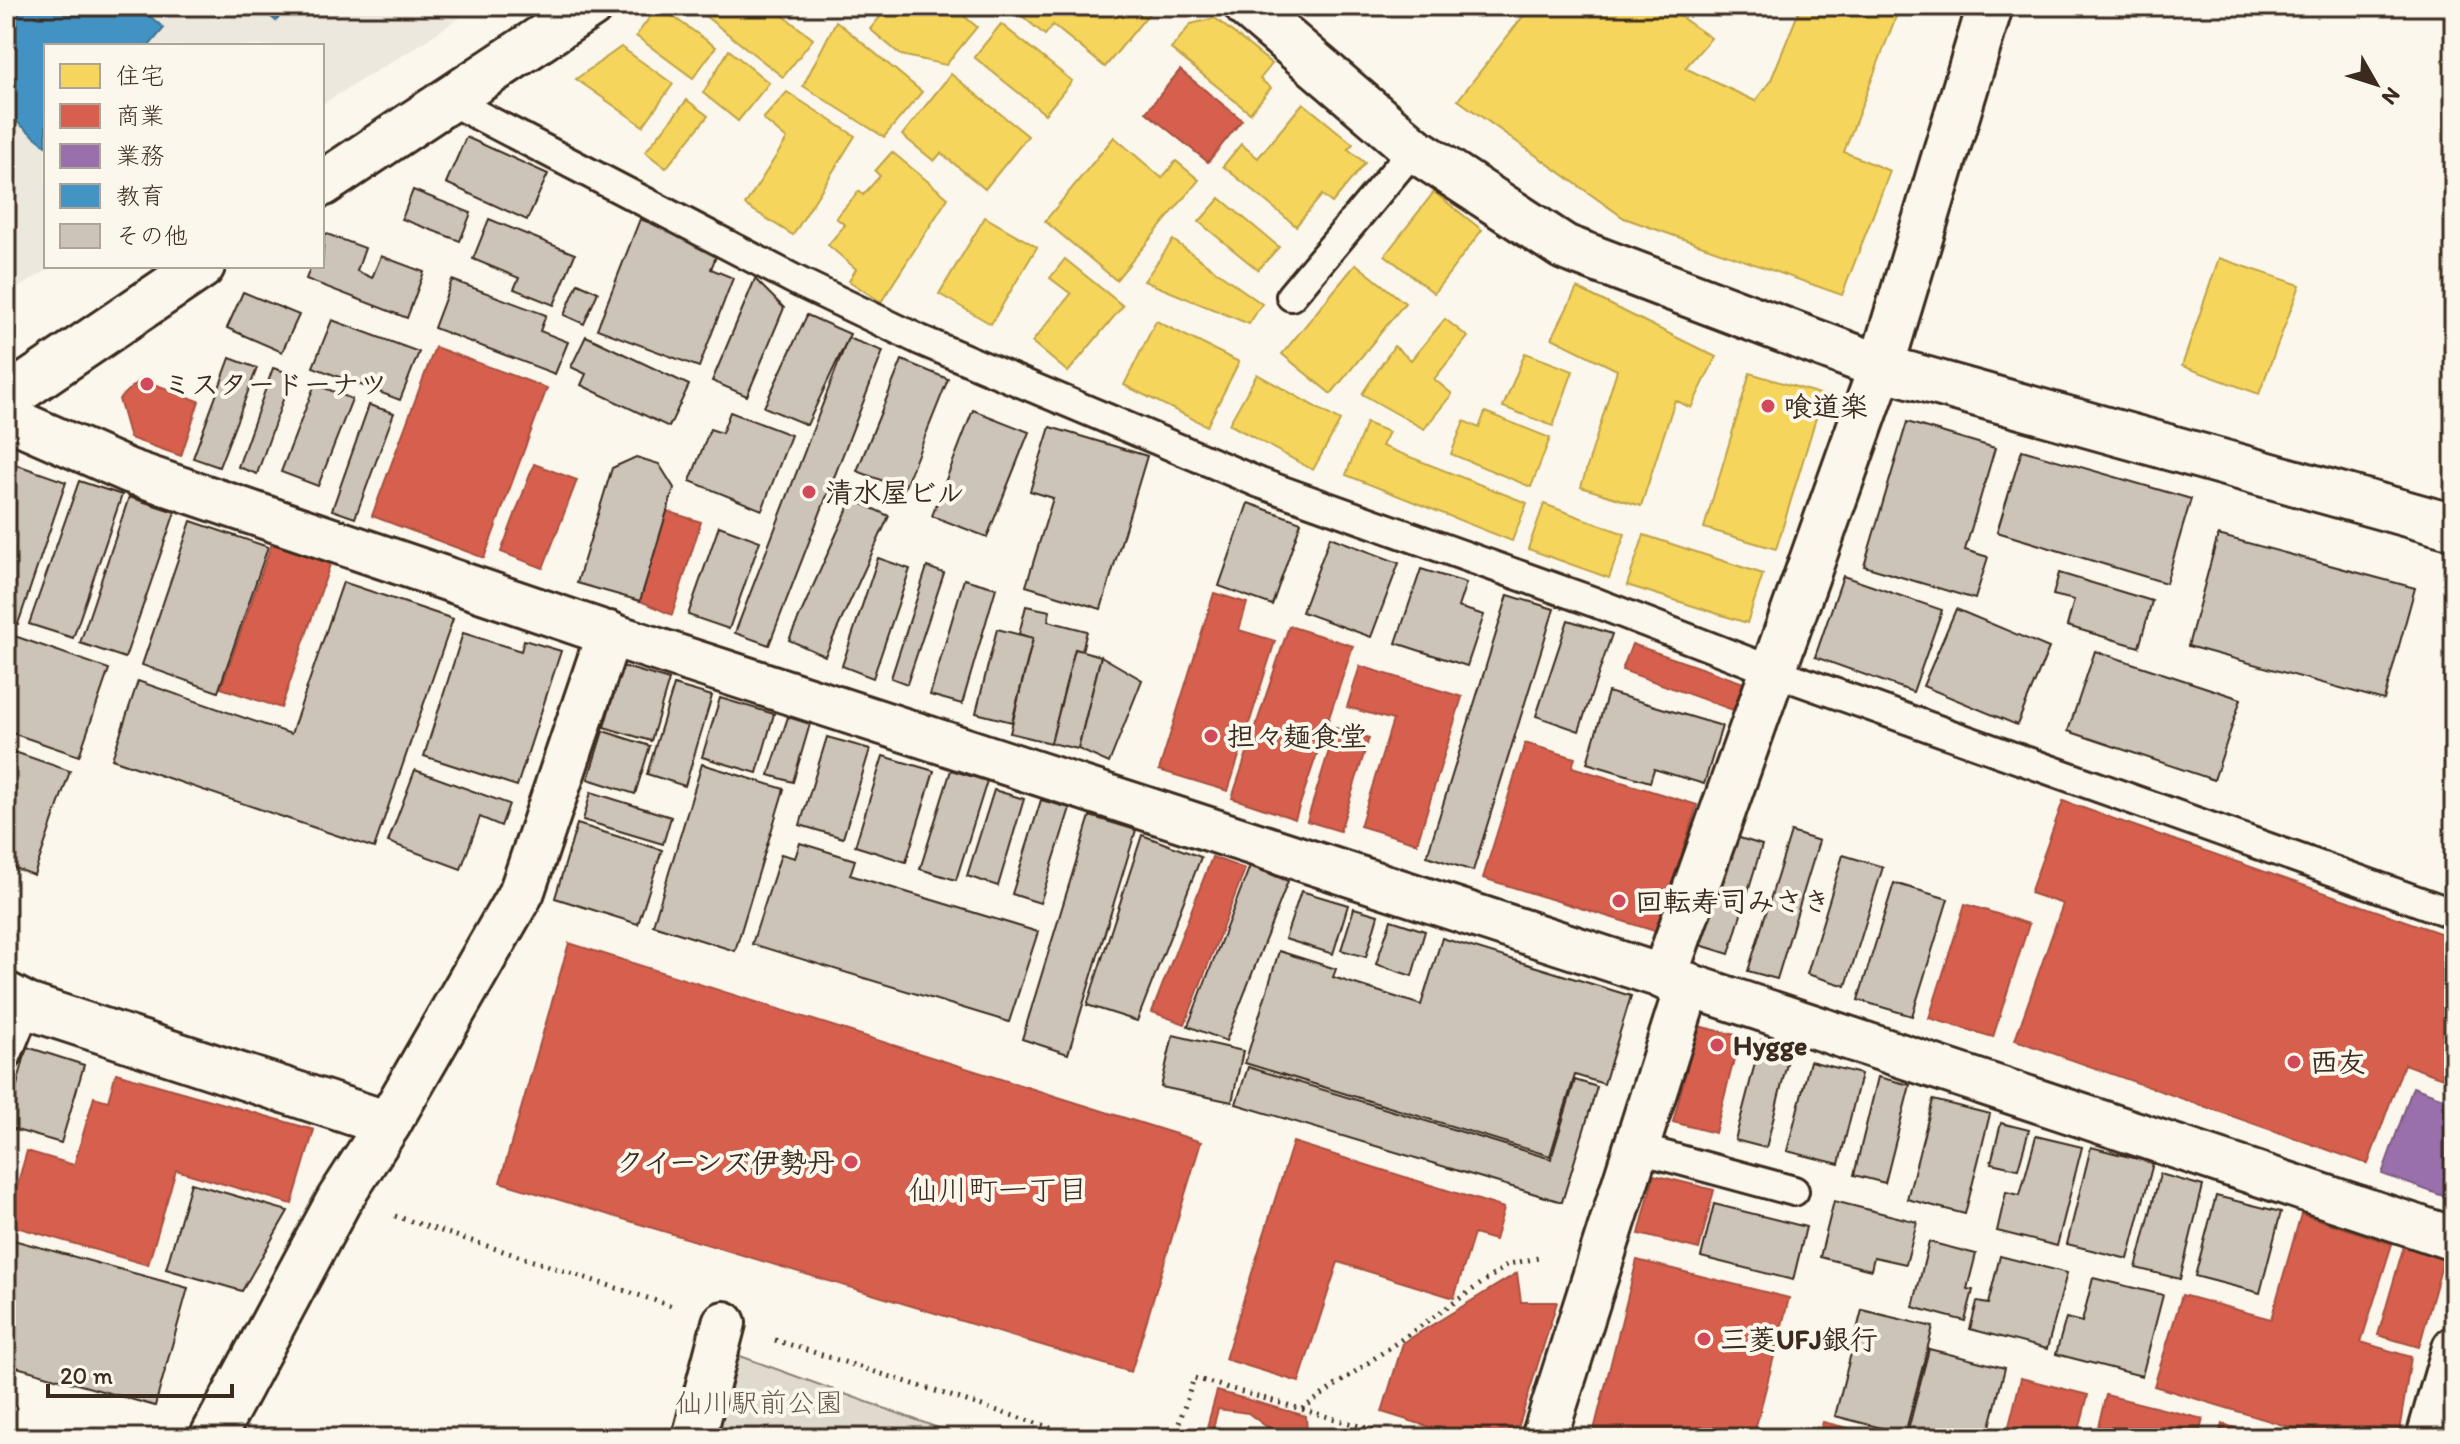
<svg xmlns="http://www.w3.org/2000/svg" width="2460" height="1444" font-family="Itim,'Klee One',sans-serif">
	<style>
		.built { fill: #ede8dd }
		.green { fill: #dfd9ce; stroke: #8d8276; stroke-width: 2 }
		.homes { fill: #f6d55c; stroke: #bea249; stroke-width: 2 }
		.shops { fill: #d6604d; stroke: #a8503f; stroke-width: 2 }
		.offices { fill: #9970ab; stroke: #7d5b81; stroke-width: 2 }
		.schools { fill: #4393c3; stroke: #417492; stroke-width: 2 }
		.building { fill: #ccc4b9; stroke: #3b2a1e; stroke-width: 2 }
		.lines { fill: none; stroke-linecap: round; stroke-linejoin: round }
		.service-casing { stroke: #3b2a1e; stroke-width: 34 }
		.pedestrian-casing { stroke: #3b2a1e; stroke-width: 48 }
		.minor-casing { stroke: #3b2a1e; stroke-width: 50 }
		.secondary-casing { stroke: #3b2a1e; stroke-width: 50 }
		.path { stroke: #3b2a1e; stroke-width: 5; stroke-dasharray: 2 6; stroke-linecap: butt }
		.service { stroke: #fbf7ec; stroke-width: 28 }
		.pedestrian { stroke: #fbf7ec; stroke-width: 42 }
		.minor { stroke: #fbf7ec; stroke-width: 44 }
		.secondary { stroke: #fbf7ec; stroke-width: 44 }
		.poi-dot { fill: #d1495b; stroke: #fbf7ec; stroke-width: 3 }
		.labels { text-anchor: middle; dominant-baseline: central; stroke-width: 8; stroke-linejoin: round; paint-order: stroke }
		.poi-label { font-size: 28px; font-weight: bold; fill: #3b2a1e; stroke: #fbf7ec; text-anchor: start }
		.park-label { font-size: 28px; fill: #64564a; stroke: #fbf7ec }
		.neighbourhood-label { font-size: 30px; fill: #3b2a1e; stroke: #fbf7ec }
	</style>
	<rect width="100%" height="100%" fill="#fbf7ec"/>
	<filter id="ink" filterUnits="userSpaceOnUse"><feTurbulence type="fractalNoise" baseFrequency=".0125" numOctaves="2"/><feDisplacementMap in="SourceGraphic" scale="16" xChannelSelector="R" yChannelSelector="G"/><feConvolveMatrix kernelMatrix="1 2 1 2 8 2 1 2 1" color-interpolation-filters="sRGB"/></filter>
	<g filter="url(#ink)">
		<path class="built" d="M6,6H477L416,47L322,104V46H46V266H54L6,295Z"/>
		<path class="green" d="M732,1353L966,1438H708Z"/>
		<g class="homes">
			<path d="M658,6L716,47L693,78L636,36Z"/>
			<path d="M696,6H771L813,39L783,77L695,8Z"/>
			<path d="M889,6H952L977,27L946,65L901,55L870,29Z"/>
			<path d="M1010,6H1155L1105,67L1053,25L1045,35Z"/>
			<path d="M1531,6H1665L1711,38L1685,68L1755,101L1771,80L1801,6L1821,15L1825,6H1900L1844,152L1890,171L1842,295L1624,218L1458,100Z"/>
			<path d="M1215,18L1272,64L1260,79L1271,88L1250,113L1171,49L1191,24Z"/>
			<path d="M836,21L922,92L884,137L803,86Z"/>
			<path d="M1001,24L1072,81L1045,114L974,57Z"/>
			<path d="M621,47L673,84L643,126L576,79Z"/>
			<path d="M729,50L769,83L738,121L703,93Z"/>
			<path d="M951,74L1028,136L985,189L941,153L934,161L902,135Z"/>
			<path d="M787,92L855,136L793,235L745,205L787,139L763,119Z"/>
			<path d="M687,100L708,116L666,168L645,152Z"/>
			<path d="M1303,103L1353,144L1348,149L1365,163L1332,203L1322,195L1296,226L1223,166L1241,144L1258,158Z"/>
			<path d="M1114,137L1162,178L1176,161L1199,180L1116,280L1045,221Z"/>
			<path d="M892,152L948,198L881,302L849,281L856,269L828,245L845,225L836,218L859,191L863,195L880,176L875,171Z"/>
			<path d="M1434,192L1482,230L1434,293L1385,255Z"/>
			<path d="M1220,198L1279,247L1258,270L1199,222Z"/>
			<path d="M985,217L1037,247L991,324L939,294Z"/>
			<path d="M1173,240L1262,304L1249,324L1144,281Z"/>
			<path d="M2219,258L2300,285L2259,394L2182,366Z"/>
			<path d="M1065,259L1123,306L1068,372L1032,342L1071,294L1050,278Z"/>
			<path d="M1356,264L1405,303L1331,394L1282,354Z"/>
			<path d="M1577,288L1716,357L1691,408L1675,400L1641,506L1581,487L1617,370L1552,338Z"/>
			<path d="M1445,319L1468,337L1434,379L1452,394L1424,429L1362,394L1394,346L1411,360Z"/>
			<path d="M1156,321L1239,362L1207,426L1124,385Z"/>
			<path d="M1525,353L1573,371L1553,426L1503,407Z"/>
			<path d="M1750,373L1823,395L1776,549L1704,528Z"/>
			<path d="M1257,374L1340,421L1313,470L1229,424Z"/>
			<path d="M1485,412L1550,438L1531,487L1451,454L1464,421L1479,428Z"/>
			<path d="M1366,423L1389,432L1382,446L1527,503L1512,541L1346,475Z"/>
			<path d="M1544,504L1625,534L1609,578L1528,549Z"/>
			<path d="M1644,535L1763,574L1747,623L1627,585Z"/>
		</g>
		<g class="shops">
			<path d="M1180,70L1242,120L1208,162L1146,112Z"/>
			<path d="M435,347L547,388L484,558L372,516Z"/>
			<path d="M141,379L199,401L181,456L130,438L119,399Z"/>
			<path d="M534,464L577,480L543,568L501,552Z"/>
			<path d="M666,511L701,522L672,615L640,601Z"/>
			<path d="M272,543L331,562L281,708L221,688Z"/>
			<path d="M1214,593L1247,603L1239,630L1275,641L1228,791L1159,770Z"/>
			<path d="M1289,626L1353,646L1295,819L1232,798Z"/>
			<path d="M1632,644L1744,683L1733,710L1622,670Z"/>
			<path d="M1360,666L1462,697L1417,843L1360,826L1393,720L1347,707Z"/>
			<path d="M1336,728L1369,738L1340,831L1307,821Z"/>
			<path d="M1525,743L1575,758L1572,767L1697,805L1658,932L1483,878Z"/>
			<path d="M2063,801L2454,938V1082L2404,1064L2368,1164L2015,1040L2063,904L2030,893Z"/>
			<path d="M1212,857L1245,869L1185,1024L1152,1012Z"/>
			<path d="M1965,904L2029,924L1993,1037L1929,1018Z"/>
			<path d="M569,943L1201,1142L1131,1372L500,1182Z"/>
			<path d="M1698,1026L1740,1036L1715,1133L1673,1122Z"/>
			<path d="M116,1073L314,1130L292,1204L176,1170L148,1265L6,1224L27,1151L74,1165L94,1097L108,1101Z"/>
			<path d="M1293,1142L1504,1208L1495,1240L1474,1234L1454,1298L1338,1262L1299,1382L1225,1359Z"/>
			<path d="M1654,1175L1714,1190L1699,1249L1639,1234Z"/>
			<path d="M2301,1214L2392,1244L2361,1342L2411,1357L2398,1438H2326L2154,1386L2182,1295L2271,1319Z"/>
			<path d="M2405,1242L2444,1258L2419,1347L2378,1335Z"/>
			<path d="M1637,1260L1789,1298L1753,1438H1592Z"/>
			<path d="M1517,1273L1521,1302H1557L1515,1438H1465L1382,1412L1403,1343Z"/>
			<path d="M2021,1378L2088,1395L2077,1438H2006Z"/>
			<path d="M1217,1391L1306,1416L1307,1433L1354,1430L1385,1438H1274L1275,1433L1248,1413L1218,1409L1211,1436L1205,1434Z"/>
			<path d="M2106,1395L2203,1419L2198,1438H2095Z"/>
			<path d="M1823,1422L1889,1438H1818Z"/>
			<path d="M2222,1424L2268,1438H2218Z"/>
		</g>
		<path class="offices" d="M2413,1087L2454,1102V1165L2443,1196L2382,1174Z"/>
		<g class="schools">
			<path d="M6,6H138L164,28L149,46H46V146L6,113Z"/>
			<path d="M258,6H288L276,21Z"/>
		</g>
		<g class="building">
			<path d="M466,137L548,174L527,220L446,183Z"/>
			<path d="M413,190L471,213L460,241L402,219Z"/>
			<path d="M489,219L575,254L554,305L514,289L519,278L473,259Z"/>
			<path d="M640,219L719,249L711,269L733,278L699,367L597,329Z"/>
			<path d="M324,233L365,248L357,271L372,278L381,256L424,272L407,318L306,279L311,266H322Z"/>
			<path d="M755,279L784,308L747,396L712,381Z"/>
			<path d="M452,280L546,315L540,331L568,342L555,374L434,328Z"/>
			<path d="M578,283L598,292L584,324L564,315Z"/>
			<path d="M243,292L299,315L282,352L227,328Z"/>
			<path d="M807,315L850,334L807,425L764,407Z"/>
			<path d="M332,320L419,352L400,400L313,367Z"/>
			<path d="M586,336L689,385L669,427L581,385L586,374L571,367Z"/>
			<path d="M848,338L883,351L769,645L735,633Z"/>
			<path d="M230,358L257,368L219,467L193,458Z"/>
			<path d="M902,360L948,379L904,489L857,471Z"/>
			<path d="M273,368L292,374L257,474L238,467Z"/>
			<path d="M315,384L352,399L318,486L281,472Z"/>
			<path d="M369,405L394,413L355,518L332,510Z"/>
			<path d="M973,410L1029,432L987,537L932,516Z"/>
			<path d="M730,412L791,435L762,510L690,481L710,429L722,433Z"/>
			<path d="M1907,422L1995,448L1965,550L1988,557L1975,599L1864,566Z"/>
			<path d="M1050,427L1147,456L1101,609L1026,586L1053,498L1030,491Z"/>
			<path d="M2022,450L2191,499L2166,583L1997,532Z"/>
			<path d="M636,457L659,464L674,488L640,601L577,583L612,468Z"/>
			<path d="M6,461L66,482L18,624L6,620Z"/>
			<path d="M79,481L122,495L73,638L29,624Z"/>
			<path d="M129,497L175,512L125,658L80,643Z"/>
			<path d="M852,499L889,516L825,656L789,640Z"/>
			<path d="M1248,503L1301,522L1272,605L1219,586Z"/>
			<path d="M191,521L268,547L218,692L142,665Z"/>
			<path d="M719,526L760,541L729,629L688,615Z"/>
			<path d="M2218,535L2415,588L2384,700L2188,646Z"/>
			<path d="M1330,537L1399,563L1371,637L1302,612Z"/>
			<path d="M878,558L910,569L873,678L842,666Z"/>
			<path d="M927,567L944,573L907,684L891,678Z"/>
			<path d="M1421,569L1466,583L1458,607L1484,615L1467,666L1396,643Z"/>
			<path d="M2059,573L2152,601L2139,647L2067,626L2074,600L2053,595Z"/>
			<path d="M1843,576L1942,610L1913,692L1815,657Z"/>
			<path d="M964,579L996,588L962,704L930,695Z"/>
			<path d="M343,582L453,619L374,848L112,759L138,681L291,734Z"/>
			<path d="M1508,595L1554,609L1473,871L1427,856Z"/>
			<path d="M1026,606L1050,611L1048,621L1087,631L1082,651L1075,649L1051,743L1010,733L1033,638L1019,634Z"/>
			<path d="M1956,609L2049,648L2017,725L1923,686Z"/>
			<path d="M1568,620L1612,634L1579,731L1536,716Z"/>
			<path d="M997,629L1033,638L1012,722L976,713Z"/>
			<path d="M6,633L109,669L79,756L6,731Z"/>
			<path d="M463,633L521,651L524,640L561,651L517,786L424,756Z"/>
			<path d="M1075,649L1101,656L1078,749L1051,743Z"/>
			<path d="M2095,651L2241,699L2214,780L2068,731Z"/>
			<path d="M1101,656L1142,680L1109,763L1078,749Z"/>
			<path d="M622,666L669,680L651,741L604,727Z"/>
			<path d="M674,685L712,696L685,786L647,774Z"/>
			<path d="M1608,692L1722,726L1704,784L1654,769L1650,782L1587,763Z"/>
			<path d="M720,698L774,714L757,773L702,757Z"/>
			<path d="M788,717L810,724L793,782L769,775Z"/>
			<path d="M603,731L650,746L635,794L588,779Z"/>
			<path d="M827,737L870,749L843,838L800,825Z"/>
			<path d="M6,749L70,771L34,875L6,865Z"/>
			<path d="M883,756L934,771L906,862L855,846Z"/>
			<path d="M702,764L784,789L735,951L653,925Z"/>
			<path d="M415,770L509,804L501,826L480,817L461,869L388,842Z"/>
			<path d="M951,770L987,781L956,880L920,869Z"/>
			<path d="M994,790L1024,799L998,886L967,876Z"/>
			<path d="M591,792L671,817L663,844L583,820Z"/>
			<path d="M1041,800L1070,808L1040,903L1012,894Z"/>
			<path d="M1090,816L1136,830L1068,1054L1022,1039Z"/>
			<path d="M577,824L662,850L638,924L555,898Z"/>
			<path d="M1791,832L1819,841L1777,979L1748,971Z"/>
			<path d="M1142,835L1201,857L1137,1021L1087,1005Z"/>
			<path d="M1730,835L1762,845L1729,954L1697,944Z"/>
			<path d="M800,843L855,860L850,875L1038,932L1009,1022L752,944L781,854L795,858Z"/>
			<path d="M1843,855L1883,867L1846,986L1807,974Z"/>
			<path d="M1250,866L1288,881L1226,1041L1188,1026Z"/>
			<path d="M1894,883L1948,899L1912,1016L1858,1000Z"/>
			<path d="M1301,891L1348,905L1333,954L1285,939Z"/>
			<path d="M1354,908L1378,915L1366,957L1341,950Z"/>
			<path d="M1391,920L1425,931L1412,976L1376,964Z"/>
			<path d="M1442,938L1631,996L1604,1084L1575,1075L1550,1156L1245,1063L1279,951L1336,969L1333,977L1421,1005Z"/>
			<path d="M1173,1035L1243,1051L1232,1102L1161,1087Z"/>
			<path d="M1761,1040L1791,1047L1766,1148L1735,1140Z"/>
			<path d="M27,1047L84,1065L61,1143L6,1127Z"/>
			<path d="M1810,1061L1861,1074L1839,1164L1787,1151Z"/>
			<path d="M1248,1067L1551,1159L1575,1080L1597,1087L1562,1202L1236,1104Z"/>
			<path d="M1878,1077L1910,1085L1885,1183L1854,1175Z"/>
			<path d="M1933,1100L1990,1114L1965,1214L1907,1199Z"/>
			<path d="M2001,1123L2029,1130L2018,1169L1991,1163Z"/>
			<path d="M2036,1136L2082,1147L2057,1246L1997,1231L2006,1192L2020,1195Z"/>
			<path d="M2091,1147L2153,1163L2128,1259L2067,1244Z"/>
			<path d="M2160,1174L2203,1186L2180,1279L2136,1268Z"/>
			<path d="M191,1183L288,1211L242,1291L166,1269Z"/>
			<path d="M2216,1196L2281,1212L2260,1293L2195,1276Z"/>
			<path d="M1834,1201L1917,1222L1906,1264L1874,1257L1871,1270L1820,1257Z"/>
			<path d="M1714,1204L1806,1227L1793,1280L1701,1257Z"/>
			<path d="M6,1238L188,1288L155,1406L6,1364Z"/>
			<path d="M1929,1242L1976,1254L1967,1289L1973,1290L1965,1321L1913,1307Z"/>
			<path d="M2000,1256L2067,1273L2047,1349L1970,1329L1977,1302L1988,1304Z"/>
			<path d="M2093,1278L2163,1295L2142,1376L2056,1354L2066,1318L2082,1322Z"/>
			<path d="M1862,1310L1933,1327L1905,1434L1835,1416Z"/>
			<path d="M1929,1349L2005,1368L1987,1438H1906Z"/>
		</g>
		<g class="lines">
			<defs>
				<g id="service">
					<path d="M447,99L801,283L920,340L1260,483L1594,602L1775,672L2454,914"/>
					<path d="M1291,296L1414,149"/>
					<path d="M6,1057L27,1006"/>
					<path d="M1636,1148L1794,1191"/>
				</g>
				<g id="pedestrian">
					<path d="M6,417L129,471L609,634L1664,977L2454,1239"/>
					<path d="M694,1438L724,1323"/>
					<path d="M2428,1438L2454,1348"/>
				</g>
				<g id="minor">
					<path d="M1247,6L1414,149L1564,247L1881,367L2454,527"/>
					<path d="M1664,977L1881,367L1990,6"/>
					<path d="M6,995L27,1006L388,1124"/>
					<path d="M212,1438L339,1200L388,1124L522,891L609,634"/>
					<path d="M1544,1438L1688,985"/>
				</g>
				<g id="secondary">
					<path d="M322,184L590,6"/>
					<path d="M6,399L202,266"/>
				</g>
			</defs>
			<use href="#service" class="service-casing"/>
			<use href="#pedestrian" class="pedestrian-casing"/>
			<use href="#minor" class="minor-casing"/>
			<use href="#secondary" class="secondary-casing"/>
			<g class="path">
				<path d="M395,1216L675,1307"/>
				<path d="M775,1340L1083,1438"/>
				<path d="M1302,1409L1509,1264L1543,1257"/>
				<path d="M1174,1438L1194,1378L1401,1438"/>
			</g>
			<use href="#service" class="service"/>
			<use href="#pedestrian" class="pedestrian"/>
			<use href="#minor" class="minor"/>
			<use href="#secondary" class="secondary"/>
		</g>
	</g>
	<g class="poi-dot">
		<circle cx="147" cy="384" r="8"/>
		<circle cx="1768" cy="406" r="8"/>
		<circle cx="809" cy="492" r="8"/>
		<circle cx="1211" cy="736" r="8"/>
		<circle cx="1619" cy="901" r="8"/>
		<circle cx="1717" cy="1045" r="8"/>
		<circle cx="2294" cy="1062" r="8"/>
		<circle cx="851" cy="1162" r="8"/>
		<circle cx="1704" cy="1339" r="8"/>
	</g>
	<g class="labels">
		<g class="poi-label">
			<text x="163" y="384">ミスタードーナツ</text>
			<text x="1784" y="406">喰道楽</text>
			<text x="825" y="492">清水屋ビル</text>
			<text x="1227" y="736">担々麺食堂</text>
			<text x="1635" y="901">回転寿司みさき</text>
			<text x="1733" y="1045">Hygge</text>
			<text x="2310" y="1062">西友</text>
			<text x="835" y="1162" text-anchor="end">クイーンズ伊勢丹</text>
			<text x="1720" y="1339">三菱UFJ銀行</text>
		</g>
		<g class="park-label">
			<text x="759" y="1402">仙川駅前公園</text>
		</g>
		<g class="neighbourhood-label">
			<text x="998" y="1189">仙川町一丁目</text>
		</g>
	</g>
	<rect width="2460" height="1444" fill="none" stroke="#fbf7ec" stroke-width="32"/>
	<rect x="16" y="16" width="2428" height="1412" fill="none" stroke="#3b2a1e" stroke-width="3" filter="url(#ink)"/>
	<rect x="44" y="44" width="280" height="224" fill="#fbf7ec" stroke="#aea59a" stroke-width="2"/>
	<rect x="60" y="64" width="40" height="24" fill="#f6d55c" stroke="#aea59a" stroke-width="2"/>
	<text x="116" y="84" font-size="24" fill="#3b2a1e">住宅</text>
	<rect x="60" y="104" width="40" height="24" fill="#d6604d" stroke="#aea59a" stroke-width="2"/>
	<text x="116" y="124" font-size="24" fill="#3b2a1e">商業</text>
	<rect x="60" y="144" width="40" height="24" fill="#9970ab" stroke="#aea59a" stroke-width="2"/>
	<text x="116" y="164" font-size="24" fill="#3b2a1e">業務</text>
	<rect x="60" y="184" width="40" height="24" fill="#4393c3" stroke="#aea59a" stroke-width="2"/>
	<text x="116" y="204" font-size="24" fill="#3b2a1e">教育</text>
	<rect x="60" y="224" width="40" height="24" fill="#ccc4b9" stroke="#aea59a" stroke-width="2"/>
	<text x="116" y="244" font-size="24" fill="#3b2a1e">その他</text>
	<g transform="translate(2376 84) rotate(129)" stroke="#fbf7ec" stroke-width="6" paint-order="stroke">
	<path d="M0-6L14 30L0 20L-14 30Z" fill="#3b2a1e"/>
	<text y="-12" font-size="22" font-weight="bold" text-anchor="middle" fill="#3b2a1e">N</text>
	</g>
	<path d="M48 1384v12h184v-12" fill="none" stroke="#3b2a1e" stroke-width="4"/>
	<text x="60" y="1384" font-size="24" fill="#3b2a1e" stroke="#fbf7ec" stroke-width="6" paint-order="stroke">20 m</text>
</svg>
